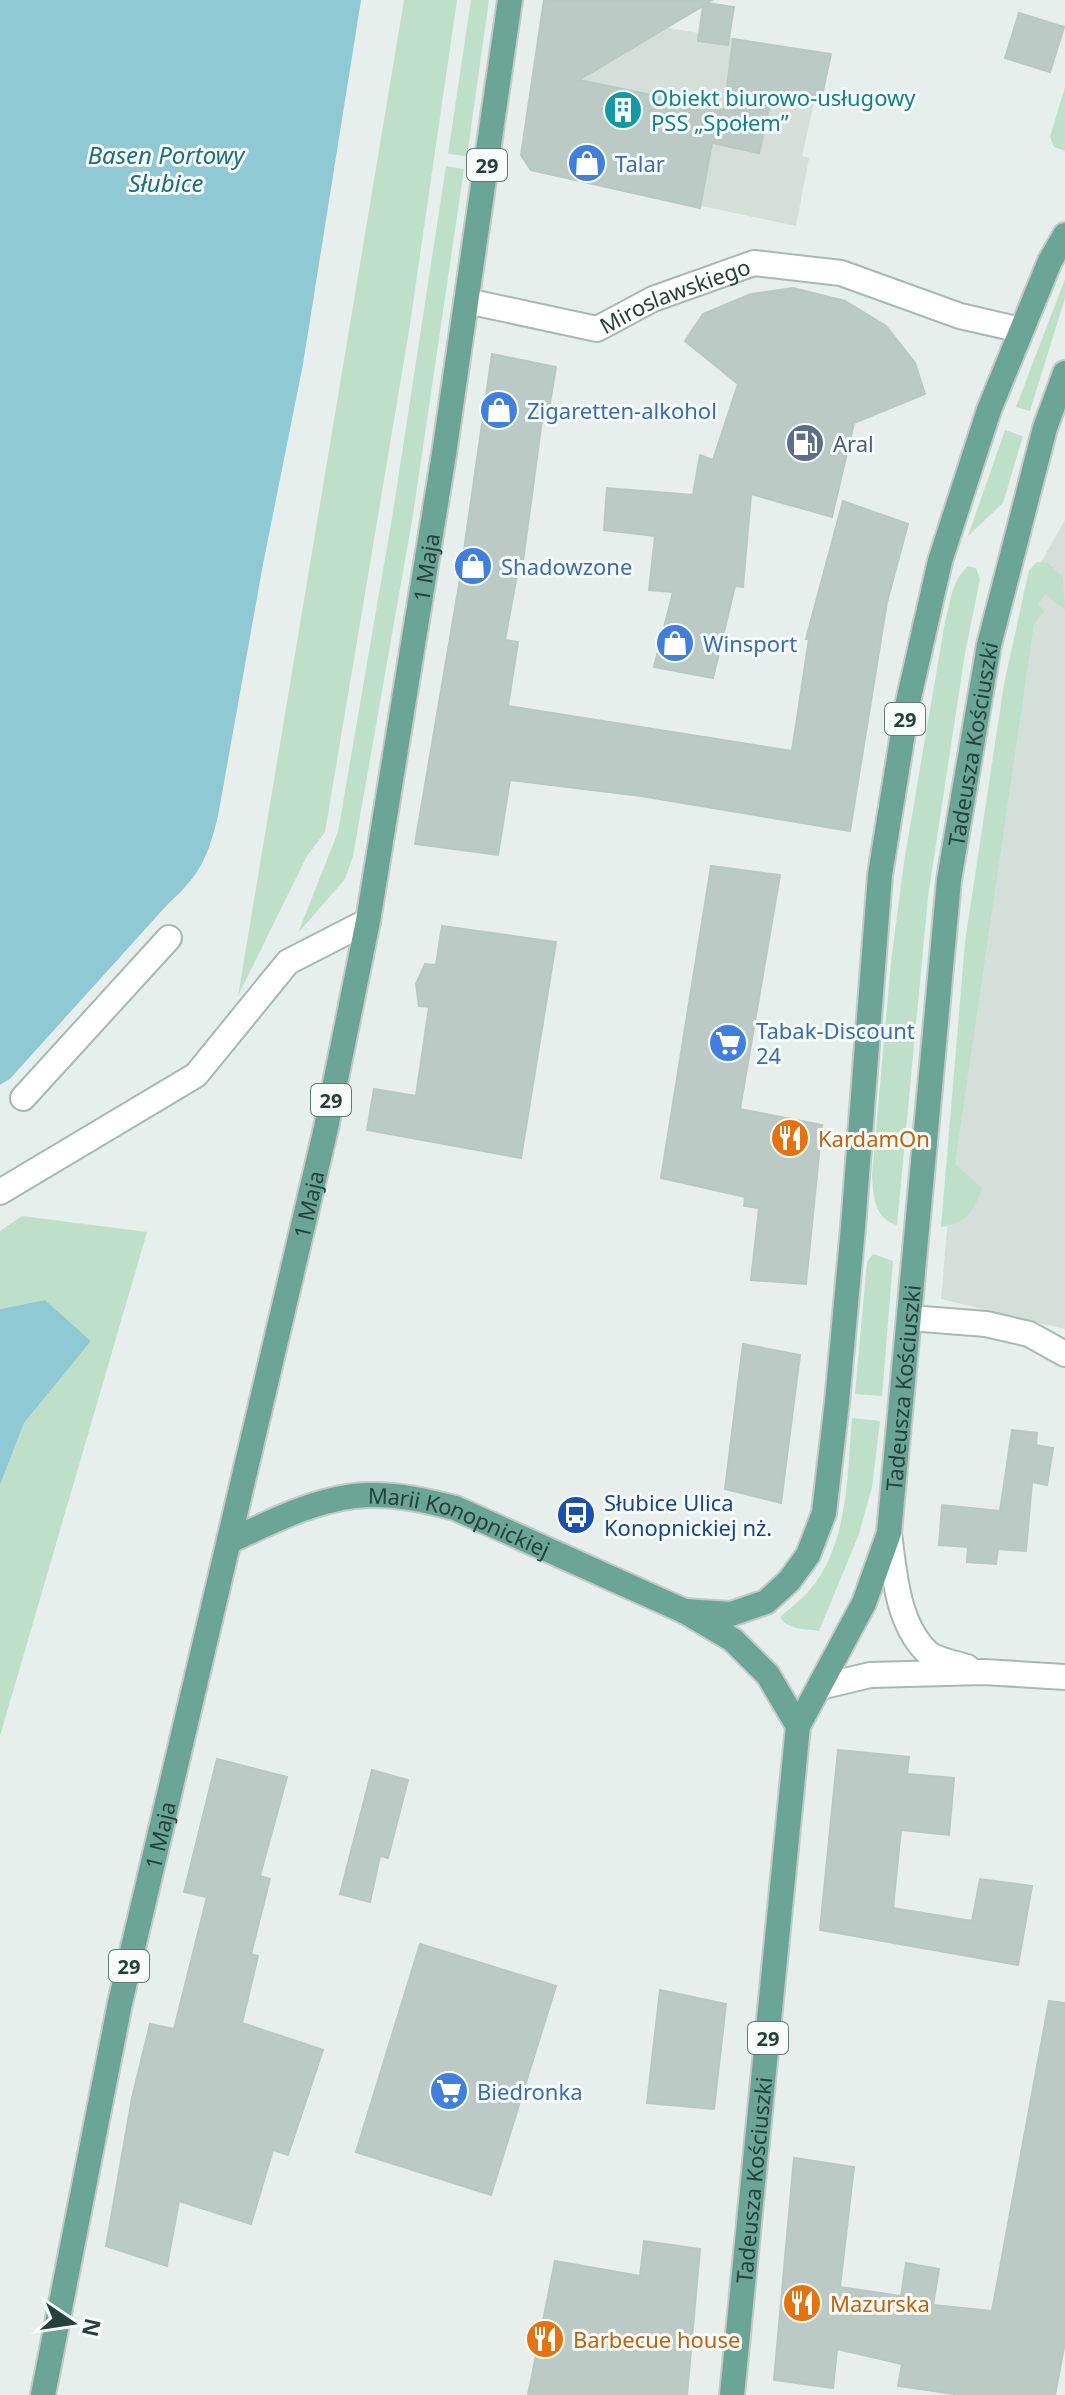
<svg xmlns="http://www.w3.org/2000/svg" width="1065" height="2395" font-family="'Noto Sans',sans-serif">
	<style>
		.built { fill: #d4dfda }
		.green { fill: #bfe0c8 }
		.water { fill: #8ec9d4 }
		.pier { fill: #e6efeb }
		.building { fill: #bbcac4; stroke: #b8c9c2; stroke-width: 2 }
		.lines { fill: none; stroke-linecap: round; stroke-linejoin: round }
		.street-casing { stroke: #a8b8b2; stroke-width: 28 }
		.primary-casing { stroke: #c2cac8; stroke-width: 28 }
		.street { stroke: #fff; stroke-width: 24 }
		.primary { stroke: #6aa596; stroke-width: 24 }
		.labels { text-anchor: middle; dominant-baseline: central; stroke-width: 6; stroke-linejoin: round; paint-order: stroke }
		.shield { fill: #f7fbf9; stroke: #637a73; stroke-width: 2 }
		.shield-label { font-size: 20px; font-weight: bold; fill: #24423a }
		.culture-label { font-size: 22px; fill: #0d838f; stroke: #f7fbf9; text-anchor: start }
		.shop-label { font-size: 22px; fill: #366cbe; stroke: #f7fbf9; text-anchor: start }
		.street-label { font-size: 22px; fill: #24423a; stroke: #f7fbf9 }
		.service-label { font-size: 22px; fill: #4e5e75; stroke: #f7fbf9; text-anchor: start }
		.food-label { font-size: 22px; fill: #c56008; stroke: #f7fbf9; text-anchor: start }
		.transit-label { font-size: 22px; fill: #164399; stroke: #f7fbf9; text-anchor: start }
		.water-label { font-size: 24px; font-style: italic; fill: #1c6f80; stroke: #f7fbf9 }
	</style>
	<rect width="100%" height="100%" fill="#e6efeb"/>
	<g class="built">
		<path d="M543,8L699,33L698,41L727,38L831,54L821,100L815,99L802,156L809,158L796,226L531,170L521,155Z"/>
		<path d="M1065,520V1329L941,1299L969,976L1037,569Z"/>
	</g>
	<g class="green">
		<path d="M404,0H457L409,331L325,832L307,856L238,996Z"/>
		<path d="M471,0H489L467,156L448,154Z"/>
		<path d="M1065,87V151L1054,147L1050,137Z"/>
		<path d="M446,166L464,169L413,515L353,856L345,879L298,933L338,832L393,512Z"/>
		<path d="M1065,279V298L1030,411L1016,407Z"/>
		<path d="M1005,430L1023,436L1003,503L968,536Z"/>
		<path d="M1037,562L1048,563L1063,577L1065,610L1045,594L1038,605L1044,611L1034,624L955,1164L982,1188C975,1210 965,1224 941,1227L965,942L1004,684L1029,570Z"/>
		<path d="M968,566L976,568L980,579L965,653L928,897L897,1225C874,1219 873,1195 872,1175L891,962L904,862L945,622C950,603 952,580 968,566Z"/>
		<path d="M22,1216L147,1232L0,1736V1485L24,1423L91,1341L45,1300L0,1309V1231Z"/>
		<path d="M873,1254L893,1261L882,1396L855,1394L867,1262Z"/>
		<path d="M852,1418L880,1421L872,1487L859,1534L819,1631C806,1629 787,1630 780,1617C789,1609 800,1601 808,1592C849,1546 847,1475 852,1418Z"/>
	</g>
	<g class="water">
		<path d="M0,0H361L303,364L263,564L218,816C208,857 200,875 169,903L10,1079L0,1085Z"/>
		<path d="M45,1300L91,1341L24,1423L0,1485V1309Z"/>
	</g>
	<path class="pier" d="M169,903L172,906L13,1082L0,1089V1085L10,1079Z"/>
	<g class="building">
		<path d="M544,0H712L707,3L734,7L728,45L698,41L703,6L579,80L724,110L733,39L831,54L821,100L773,92L759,153L712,143L700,208L531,170L521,155Z"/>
		<path d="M1019,13L1064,27L1050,72L1005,58Z"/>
		<path d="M793,288L845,301L886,326L915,363L925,394L854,423L832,517L751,494L743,587L735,586L713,678L654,667L673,592L649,590L655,536L604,530L607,488L693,495L700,455L713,460L738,384L685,341L703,314L751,294Z"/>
		<path d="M492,354L556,367L547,421L542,420L521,576L517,575L505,640L518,642L508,706L792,751L809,639H806L843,501L908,524L887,602L850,831L641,796L510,780L498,855L415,844L459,585Z"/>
		<path d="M711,866L780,875L740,1109L822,1125L806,1284L751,1280L759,1208L744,1206L745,1197L661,1178Z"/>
		<path d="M442,926L556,942L521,1158L367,1130L374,1089L416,1096L429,1007L419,1006L416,984L425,964L436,965Z"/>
		<path d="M743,1344L800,1355L781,1503L725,1489Z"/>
		<path d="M1012,1430L1037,1433L1036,1445L1053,1448L1047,1485L1032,1482L1026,1551L998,1549L996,1564L967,1562L968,1547L939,1545L942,1505L1000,1511Z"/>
		<path d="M838,1750L909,1757L907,1774L954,1778L949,1835L901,1830L893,1908L972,1921L980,1879L1032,1886L1018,1965L820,1930Z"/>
		<path d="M217,1759L287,1777L260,1876L270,1879L251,1954L258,1956L242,2023L323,2050L288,2155L273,2150L251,2224L179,2201L167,2266L106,2246L132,2098L150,2024L174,2029L207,1897L184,1892Z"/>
		<path d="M372,1770L408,1780L388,1858L380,1856L370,1902L340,1894Z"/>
		<path d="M420,1944L556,1986L491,2195L356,2152Z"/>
		<path d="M660,1990L726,2004L714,2109L647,2103Z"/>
		<path d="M1049,2001L1065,2003V2342L1055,2395H961L898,2386L902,2364L837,2349L833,2388L774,2380L794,2158L854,2167L840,2287L901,2296L906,2263L939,2269L933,2305L992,2311Z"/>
		<path d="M644,2241L700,2249L687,2395H528L555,2261L640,2276Z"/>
	</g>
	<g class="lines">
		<defs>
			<g id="street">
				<path id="s1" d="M467,301L597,329L653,299L754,263L841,273L960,316L1021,330"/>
				<path d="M23,1098L169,938"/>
				<path d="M0,1192L196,1075L288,962L368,921"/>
				<path d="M910,1318L986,1324L1029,1334L1065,1354"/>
				<path d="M889,1533C894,1571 897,1622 926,1651C934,1660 955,1663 967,1667"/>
				<path d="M820,1687L870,1675L984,1672L1065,1677"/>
			</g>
			<g id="primary">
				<path id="s2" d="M230,1541C273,1521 321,1496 369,1495C398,1494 427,1501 455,1508L684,1611L733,1640L768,1675L798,1726"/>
				<path d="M684,1611L731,1614L766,1602L789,1581L808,1555L824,1513L837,1402L853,1227L880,875L908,702L940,561L989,410L1050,261L1065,235"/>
				<path id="s3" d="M43,2395L120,2003L326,1128L368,921L444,454L510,0"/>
				<path id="s4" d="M732,2395L798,1726L864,1603L889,1533L949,880L989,645L1045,428L1065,373"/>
			</g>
		</defs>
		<use href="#street" class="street-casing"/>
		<use href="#primary" class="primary-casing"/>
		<use href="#street" class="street"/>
		<use href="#primary" class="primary"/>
	</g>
	<defs>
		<symbol id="building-disc" viewBox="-11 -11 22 22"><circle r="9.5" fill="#0f9aa8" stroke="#f7fbf9"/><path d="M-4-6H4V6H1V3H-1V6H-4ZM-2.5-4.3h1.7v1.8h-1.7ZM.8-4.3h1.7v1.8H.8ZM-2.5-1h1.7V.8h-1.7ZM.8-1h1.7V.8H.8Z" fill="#fff"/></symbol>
		<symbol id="shop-disc" viewBox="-11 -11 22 22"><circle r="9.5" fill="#3f7fe0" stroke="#f7fbf9"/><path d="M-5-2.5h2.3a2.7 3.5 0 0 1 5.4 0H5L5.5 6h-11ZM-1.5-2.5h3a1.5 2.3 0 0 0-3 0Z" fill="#fff"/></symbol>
		<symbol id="fuel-disc" viewBox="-11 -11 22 22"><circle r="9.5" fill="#5c6f8a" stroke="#f7fbf9"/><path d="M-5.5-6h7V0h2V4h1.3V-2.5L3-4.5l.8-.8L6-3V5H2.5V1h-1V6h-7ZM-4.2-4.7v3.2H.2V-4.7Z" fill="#fff"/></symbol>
		<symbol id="supermarket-disc" viewBox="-11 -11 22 22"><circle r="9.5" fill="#3f7fe0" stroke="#f7fbf9"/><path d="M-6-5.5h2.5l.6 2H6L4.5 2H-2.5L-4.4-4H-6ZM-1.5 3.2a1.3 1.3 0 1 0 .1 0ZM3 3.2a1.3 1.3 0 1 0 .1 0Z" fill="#fff"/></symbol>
		<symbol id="restaurant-disc" viewBox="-11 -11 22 22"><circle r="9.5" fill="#e8710a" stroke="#f7fbf9"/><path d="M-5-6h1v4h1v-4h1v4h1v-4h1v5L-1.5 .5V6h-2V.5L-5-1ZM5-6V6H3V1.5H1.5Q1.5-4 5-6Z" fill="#fff"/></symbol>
		<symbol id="bus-disc" viewBox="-11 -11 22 22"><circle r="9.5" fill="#1a4fb4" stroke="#f7fbf9"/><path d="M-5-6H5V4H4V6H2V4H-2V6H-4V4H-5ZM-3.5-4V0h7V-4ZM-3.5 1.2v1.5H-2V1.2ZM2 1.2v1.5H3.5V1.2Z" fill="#fff"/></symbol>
	</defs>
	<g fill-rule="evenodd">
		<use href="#building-disc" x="601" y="88" width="44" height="44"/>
		<use href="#shop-disc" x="565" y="141" width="44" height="44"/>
		<use href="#shop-disc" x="477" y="388" width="44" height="44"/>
		<use href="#fuel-disc" x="783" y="421" width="44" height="44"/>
		<use href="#shop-disc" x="451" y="544" width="44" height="44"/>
		<use href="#shop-disc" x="653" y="621" width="44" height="44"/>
		<use href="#supermarket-disc" x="706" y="1021" width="44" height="44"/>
		<use href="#restaurant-disc" x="768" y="1116" width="44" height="44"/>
		<use href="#bus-disc" x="554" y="1493" width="44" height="44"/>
		<use href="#supermarket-disc" x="427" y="2069" width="44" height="44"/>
		<use href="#restaurant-disc" x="780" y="2281" width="44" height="44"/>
		<use href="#restaurant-disc" x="523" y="2317" width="44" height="44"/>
	</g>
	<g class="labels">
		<g class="shield">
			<rect x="467" y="149" width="40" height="32" rx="6"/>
			<rect x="885" y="703" width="40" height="32" rx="6"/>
			<rect x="311" y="1084" width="40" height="32" rx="6"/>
			<rect x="109" y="1950" width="40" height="32" rx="6"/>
			<rect x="748" y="2022" width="40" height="32" rx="6"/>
		</g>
		<g class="shield-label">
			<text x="487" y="165">29</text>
			<text x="905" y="719">29</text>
			<text x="331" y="1100">29</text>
			<text x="129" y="1966">29</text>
			<text x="768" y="2038">29</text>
		</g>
		<g class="culture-label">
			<text x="651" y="97">Obiekt biurowo-usługowy<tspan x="651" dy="25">PSS „Społem”</tspan></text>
		</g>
		<g class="shop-label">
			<text x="615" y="163">Talar</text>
			<text x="527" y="410">Zigaretten-alkohol</text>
			<text x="501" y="566">Shadowzone</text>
			<text x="703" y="643">Winsport</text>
			<text x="756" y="1030">Tabak-Discount<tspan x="756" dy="25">24</tspan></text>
			<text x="477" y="2091">Biedronka</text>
		</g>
		<g class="street-label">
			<text stroke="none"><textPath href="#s1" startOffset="218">Miroslawskiego</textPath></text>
			<text stroke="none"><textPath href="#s3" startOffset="1868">1 Maja</textPath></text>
			<text stroke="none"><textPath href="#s4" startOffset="1680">Tadeusza Kościuszki</textPath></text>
			<text stroke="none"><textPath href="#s3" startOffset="1220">1 Maja</textPath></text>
			<text stroke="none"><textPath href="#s4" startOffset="1032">Tadeusza Kościuszki</textPath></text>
			<text stroke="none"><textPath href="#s2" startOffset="242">Marii Konopnickiej</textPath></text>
			<text stroke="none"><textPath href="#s3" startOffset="572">1 Maja</textPath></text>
			<text stroke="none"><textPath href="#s4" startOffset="216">Tadeusza Kościuszki</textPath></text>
		</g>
		<g class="service-label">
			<text x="833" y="443">Aral</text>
		</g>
		<g class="food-label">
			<text x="818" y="1138">KardamOn</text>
			<text x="830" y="2303">Mazurska</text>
			<text x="573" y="2339">Barbecue house</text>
		</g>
		<g class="transit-label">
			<text x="604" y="1502">Słubice Ulica<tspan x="604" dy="25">Konopnickiej nż.</tspan></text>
		</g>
		<g class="water-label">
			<text x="166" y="154">Basen Portowy<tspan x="166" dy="28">Słubice</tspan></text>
		</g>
	</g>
	<g transform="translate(72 2323) rotate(103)" stroke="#f7fbf9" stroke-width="6" paint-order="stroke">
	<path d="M0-6L14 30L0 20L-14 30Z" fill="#24423a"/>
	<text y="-12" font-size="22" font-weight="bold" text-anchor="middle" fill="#24423a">N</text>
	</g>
</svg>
